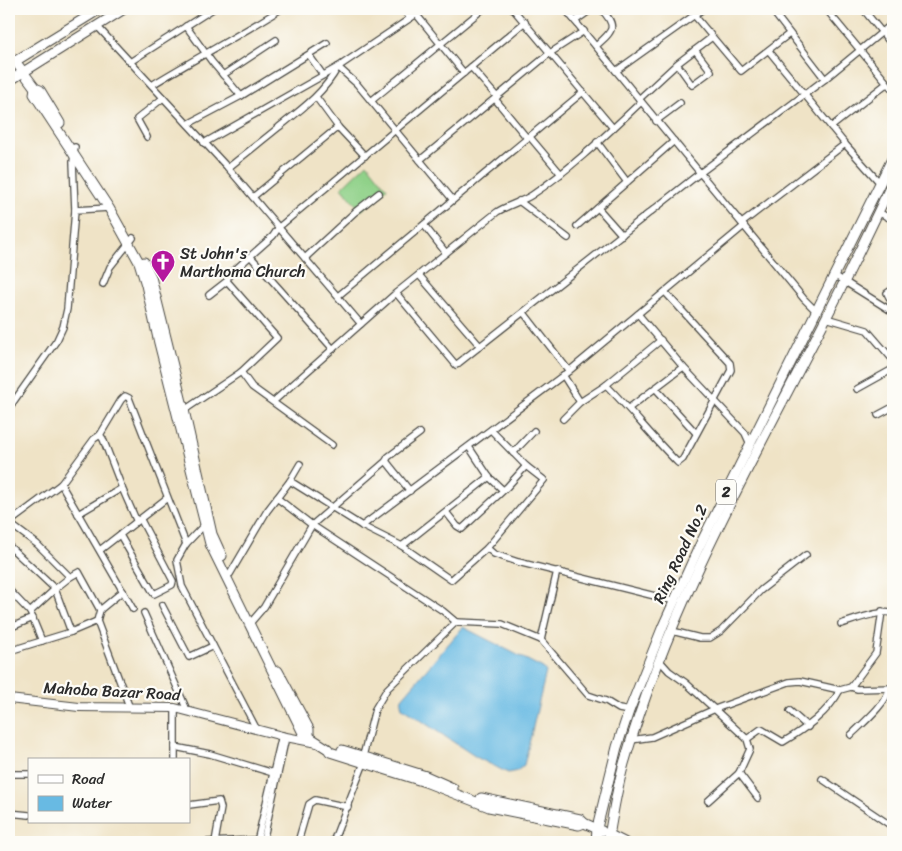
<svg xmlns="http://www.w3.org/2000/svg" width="902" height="851" font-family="Sriracha,sans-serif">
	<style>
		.green { fill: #90d189; stroke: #5e7e5a }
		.water { fill: #68bae3; stroke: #4a7287 }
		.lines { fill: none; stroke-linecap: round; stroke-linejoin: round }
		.street-casing { stroke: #484742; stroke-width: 8 }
		.secondary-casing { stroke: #484742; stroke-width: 10 }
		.primary-casing { stroke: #484742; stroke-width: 11 }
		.street { stroke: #fff; stroke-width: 5.5 }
		.secondary { stroke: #fff; stroke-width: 8 }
		.primary { stroke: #fff; stroke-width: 9 }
		.labels { text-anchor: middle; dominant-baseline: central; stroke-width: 4.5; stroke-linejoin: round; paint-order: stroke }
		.shield { fill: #fdfcf7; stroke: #6a6a68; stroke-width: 1 }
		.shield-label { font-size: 15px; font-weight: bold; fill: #2b2b2b }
		.poi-label { font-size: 16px; fill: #2b2b2b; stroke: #fdfcf7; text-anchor: start }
		.street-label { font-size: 16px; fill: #2b2b2b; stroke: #fdfcf7 }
	</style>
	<rect width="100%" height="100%" fill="#fdfcf7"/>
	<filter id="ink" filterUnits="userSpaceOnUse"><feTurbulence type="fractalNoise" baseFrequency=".02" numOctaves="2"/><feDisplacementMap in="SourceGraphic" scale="10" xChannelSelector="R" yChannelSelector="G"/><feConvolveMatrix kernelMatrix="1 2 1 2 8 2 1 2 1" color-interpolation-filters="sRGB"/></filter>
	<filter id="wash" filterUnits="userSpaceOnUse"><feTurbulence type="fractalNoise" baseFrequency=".0096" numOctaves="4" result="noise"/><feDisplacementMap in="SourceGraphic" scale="20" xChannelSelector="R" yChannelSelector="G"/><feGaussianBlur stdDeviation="1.12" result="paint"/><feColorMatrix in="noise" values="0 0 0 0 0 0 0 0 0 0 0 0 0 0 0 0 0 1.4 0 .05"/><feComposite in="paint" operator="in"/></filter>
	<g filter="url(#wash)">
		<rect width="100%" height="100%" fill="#efe3c6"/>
		<path class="green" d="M367,163L387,188L361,211L342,187Z"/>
		<path class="water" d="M463,627L543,668L546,672L524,765L517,771L508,773L476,757L402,708L401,703L402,698Z"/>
	</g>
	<g filter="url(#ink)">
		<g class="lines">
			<defs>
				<g id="street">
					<path d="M403,9L410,18"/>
					<path d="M513,9L613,128"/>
					<path d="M565,9L804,299L816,311"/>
					<path d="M771,9L825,79"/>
					<path d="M826,9L893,90"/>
					<path d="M863,9L893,46"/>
					<path d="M657,10L658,9"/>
					<path d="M416,14L464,73"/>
					<path d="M694,15L741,71L789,34"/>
					<path d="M575,21L592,9"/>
					<path d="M97,26L228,168L361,324"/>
					<path d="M186,26L212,62L241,96"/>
					<path d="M596,46C613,31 618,27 601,9"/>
					<path d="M769,51L845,144L880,183"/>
					<path d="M9,52L15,61"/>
					<path d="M309,55L323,75"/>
					<path d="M130,62L213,9"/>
					<path d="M677,64L692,85L711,71L695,50"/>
					<path d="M471,67L497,97"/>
					<path d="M616,71L703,9"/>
					<path d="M223,75L276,40"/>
					<path d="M152,85C194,59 239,36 281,9"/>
					<path d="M316,97L338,127L365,156"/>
					<path d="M495,99L527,138"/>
					<path d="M639,99L678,63L712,37"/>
					<path d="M371,101L483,9"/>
					<path d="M656,121L680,103"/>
					<path d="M188,124L241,96L327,43"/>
					<path d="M831,127L886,84"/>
					<path d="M529,136L561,174"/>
					<path d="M147,137L137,119L163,98"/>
					<path d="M597,142L627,182"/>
					<path d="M204,143L338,67L424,9"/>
					<path d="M420,160L550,53L584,31"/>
					<path d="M228,168C245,154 262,141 279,127C302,109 324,93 338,67L357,84L453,200"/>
					<path d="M253,197L338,127"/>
					<path d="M519,201L568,238"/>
					<path d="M598,208L622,235"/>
					<path d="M75,210L109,208"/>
					<path d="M878,212L893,220"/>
					<path d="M742,223L845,144"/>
					<path d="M424,225L446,253"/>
					<path d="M577,226L674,141"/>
					<path d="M251,257L333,349"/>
					<path d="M305,258L355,212L379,193"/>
					<path d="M419,275L480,346"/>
					<path d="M834,275L893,312"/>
					<path d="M103,284L110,267L133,238"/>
					<path d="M893,289L887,293L893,305"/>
					<path d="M396,293L456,365L700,173L825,79L893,23"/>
					<path d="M209,295L227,281L229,275L273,236L279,227L525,22"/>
					<path d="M338,296L583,92"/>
					<path d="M524,313L569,371"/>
					<path d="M638,314L683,367L745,433L750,444"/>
					<path d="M826,318L867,330L893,360"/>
					<path d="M241,372L252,387L332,445"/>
					<path d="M563,375L580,402"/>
					<path d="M606,385C631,410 653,438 678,463L683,459L731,370L730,363L665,292"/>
					<path d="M655,388L696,433"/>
					<path d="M857,389L893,369"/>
					<path d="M274,401L396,293L497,212C508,205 521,202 532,195C571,169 606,135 641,102"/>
					<path d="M9,408L57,340L63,327L67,309L75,210L73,162L75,147"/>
					<path d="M629,408L683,367"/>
					<path d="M183,411L241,372L277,338L227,281"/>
					<path d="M878,415L893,407"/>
					<path d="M563,419L580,402L606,385L661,340"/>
					<path d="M100,435L103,439L122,488L137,522"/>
					<path d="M469,447L489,477L503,490"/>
					<path d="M513,453L534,431"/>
					<path d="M386,461L410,491"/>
					<path d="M290,481L300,464"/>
					<path d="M61,484L133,609"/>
					<path d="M277,498L290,481L362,526L402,546L451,580L487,548L544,480L526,466L491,430"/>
					<path d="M446,512L457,526L462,529L507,487L526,466"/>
					<path d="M78,514L122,488"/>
					<path d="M9,523L37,544L70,577L79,572L100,610"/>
					<path d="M206,523L186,544L177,560L182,586L256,728"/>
					<path d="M9,526L14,519L61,484L94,439L100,435L121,400L125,396L129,398L186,544"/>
					<path d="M362,526L569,371L744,226"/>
					<path d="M120,535L154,594L172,585L173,581L141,520"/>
					<path d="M9,546L55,589L71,632"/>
					<path d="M402,546L489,477"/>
					<path d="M487,548L494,554L518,562L675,601"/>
					<path d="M100,550L167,498"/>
					<path d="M557,571L541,640L588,695L606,701L619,709L629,711"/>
					<path d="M225,577L230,574L267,511L277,498L312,525L443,611L456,622"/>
					<path d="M9,590L30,612L42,641"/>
					<path d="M123,591L100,610L97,621L129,706"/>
					<path d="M162,605L189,657L213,646"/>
					<path d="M30,612L55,589L70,577"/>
					<path d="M144,613L187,710"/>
					<path d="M252,621L264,607L312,525L386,461L388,457L420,433"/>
					<path d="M841,624C852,621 885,608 893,614"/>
					<path d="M9,628L33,618"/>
					<path d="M672,631L700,638H710L721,631L761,590L806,555"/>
					<path d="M9,651L71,632L97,621"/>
					<path d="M660,661L669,671L686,683L747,739L750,749L739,773L708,801"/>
					<path d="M851,687L876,653L882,611"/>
					<path d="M790,711L808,727"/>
					<path d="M851,735C862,724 887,703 889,689"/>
					<path d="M747,739L761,729L783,742C805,729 828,713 840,690"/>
					<path d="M631,740L652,737L715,709L789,682L800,681L840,690L851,687L857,689L893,688"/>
					<path d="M175,747V708"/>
					<path d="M175,760V747L210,754L273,773"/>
					<path d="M739,773L758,798"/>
					<path d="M9,774H29"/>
					<path d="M822,779L893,827"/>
					<path d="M189,805L219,801L221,808L215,842"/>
					<path d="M9,813L29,815"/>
					<path d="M207,842L257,840"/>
					<path d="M257,842L282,735"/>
					<path d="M263,842L286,737"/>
					<path d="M298,842L309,804L315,800L348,807"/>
					<path d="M333,842L364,763L363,756L375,709L387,689L456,622L502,624L541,640"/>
				</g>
				<g id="secondary">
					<path d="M9,699L79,707L175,708L286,737L317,743"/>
					<path d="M609,834L625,842"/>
				</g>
				<g id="primary">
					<path d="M15,61L35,88L40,90L60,123"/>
					<path d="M9,65L100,9"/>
					<path d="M9,81L124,9"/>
					<path d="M35,88L34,94L109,208L139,262L146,285L159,343L210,544L303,733L328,749L330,752L425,782L489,807L579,825L584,823"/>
					<path d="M144,262L151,277L184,410L212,534L222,556"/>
					<path d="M278,671L309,729V735"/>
					<path d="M342,750L426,776L453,788"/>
					<path d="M481,798L580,819L584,823L602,831"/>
					<path d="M596,842L597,828L617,747L629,711L663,626L698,549L893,157"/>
					<path d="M608,842C613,814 617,785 626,757C671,603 752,462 825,320C849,274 871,227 893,181"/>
				</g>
			</defs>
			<use href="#street" class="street-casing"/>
			<use href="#secondary" class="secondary-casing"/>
			<use href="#primary" class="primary-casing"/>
			<use href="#street" class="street"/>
			<use href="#secondary" class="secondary"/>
			<use href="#primary" class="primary"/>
		</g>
	</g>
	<defs>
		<symbol id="church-pin" viewBox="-11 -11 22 30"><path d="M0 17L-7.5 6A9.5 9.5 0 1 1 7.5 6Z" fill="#b5179e" stroke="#fdfcf7"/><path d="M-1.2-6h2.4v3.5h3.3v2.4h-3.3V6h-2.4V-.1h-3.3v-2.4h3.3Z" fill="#fff"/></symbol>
	</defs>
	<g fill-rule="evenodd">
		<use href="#church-pin" x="149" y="248" width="28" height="38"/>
	</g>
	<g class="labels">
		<rect class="shield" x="716" y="479.5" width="20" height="25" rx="4"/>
		<g class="shield-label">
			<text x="726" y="492">2</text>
		</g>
		<g class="poi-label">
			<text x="180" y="253">St John's<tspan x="180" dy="18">Marthoma Church</tspan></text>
		</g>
		<g class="street-label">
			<text transform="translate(680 554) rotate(-65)">Ring Road No.2</text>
			<text transform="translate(112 691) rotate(3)">Mahoba Bazar Road</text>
		</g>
	</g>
	<rect width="902" height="851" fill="none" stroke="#fdfcf7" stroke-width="30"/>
	<rect x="28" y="758" width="162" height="65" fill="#fdfcf7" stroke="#a9a8a5"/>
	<rect x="38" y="775" width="25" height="8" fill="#ffffff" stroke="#a9a8a5"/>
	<text x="72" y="784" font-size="15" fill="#2b2b2b">Road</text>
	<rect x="38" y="796" width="25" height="15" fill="#68bae3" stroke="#a9a8a5"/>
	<text x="72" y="808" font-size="15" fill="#2b2b2b">Water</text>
</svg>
